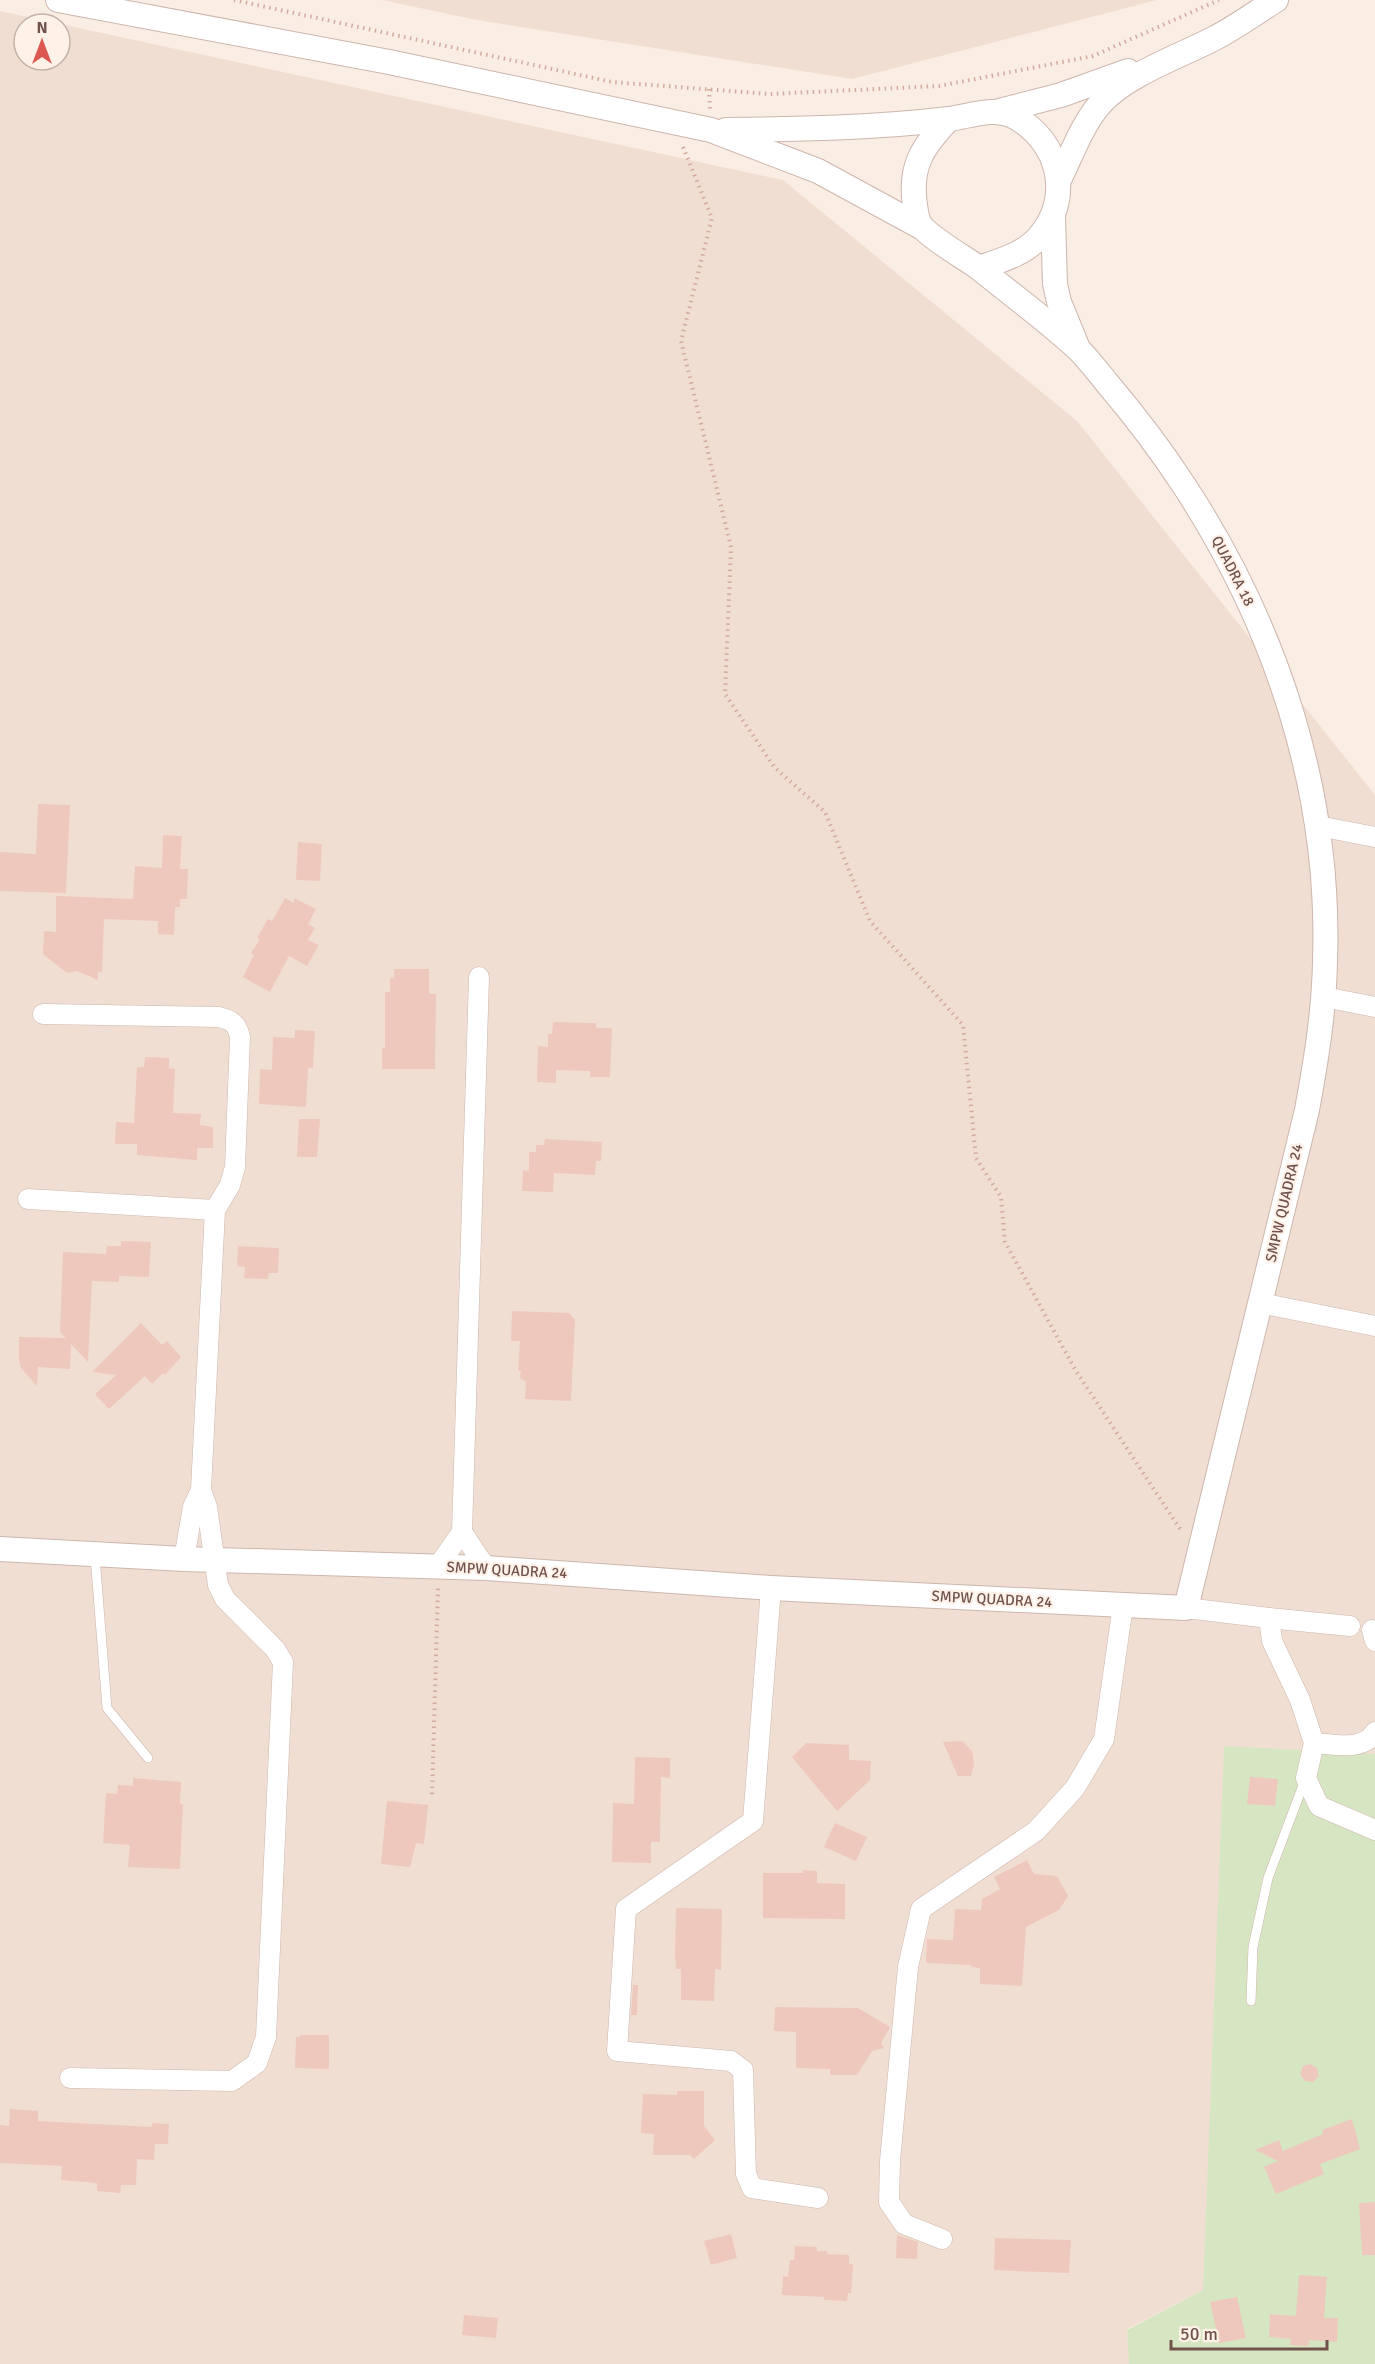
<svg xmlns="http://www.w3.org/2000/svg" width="1375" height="2364" font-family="Signika,sans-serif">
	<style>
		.residential { fill: #f1ded2; fill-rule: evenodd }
		.green { fill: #d7e6c2 }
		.building { fill: #eec8bc }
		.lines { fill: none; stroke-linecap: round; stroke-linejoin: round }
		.service-casing { stroke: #cdb6ad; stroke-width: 10 }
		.minor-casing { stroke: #cdb6ad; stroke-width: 21 }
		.tertiary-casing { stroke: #cdb6ad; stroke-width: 26 }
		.path { stroke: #d2aba0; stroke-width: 4; stroke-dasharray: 1.5 4.5; stroke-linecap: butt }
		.service { stroke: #fff; stroke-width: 9 }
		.minor { stroke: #fff; stroke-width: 20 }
		.tertiary { stroke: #fff; stroke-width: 24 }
		.labels { text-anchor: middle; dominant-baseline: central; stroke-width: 4.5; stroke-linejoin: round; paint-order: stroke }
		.street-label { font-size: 15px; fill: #70524b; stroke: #fef2e8 }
	</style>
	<rect width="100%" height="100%" fill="#faede3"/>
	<g class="residential">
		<path d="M382,0H1157L852,79L477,20Z"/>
		<path d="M0,11L783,180L1077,421L1375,795V2202L1127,2329L1129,2364H0ZM24,24H60V60H24Z"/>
	</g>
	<path class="green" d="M1224,1746L1375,1754V2364H1129L1127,2330L1203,2290Z"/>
	<g class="building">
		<path d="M38,804L70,805L66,893L0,891V852L36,854Z"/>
		<path d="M163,835L182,836L180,869H188L187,899H180V907H175L174,935L158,934V921L104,919L102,973L98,971V980L77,971L67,973L43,954L44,931L56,932V896L133,899L135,866L162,868Z"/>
		<path d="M298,842L322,844L320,881L296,880Z"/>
		<path d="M285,898L294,903V898L316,909L308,924L315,928L308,940L319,945L307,966L289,956L270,992L243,977L254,955L251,953L260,939L257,938L268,919L272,921Z"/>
		<path d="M394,969H429V994H436L435,1069H382V1048H385V992H390V978H394Z"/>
		<path d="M553,1022L590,1023H596V1028H612L610,1077H590V1071L556,1070V1083L537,1082L538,1046L548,1047V1034H552Z"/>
		<path d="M295,1030L315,1031L313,1068H308L306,1107L259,1104L260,1069L272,1070L273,1037L295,1038Z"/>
		<path d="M145,1057L169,1058V1068L175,1069L173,1113L201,1114L200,1125L213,1127V1148H197V1160L137,1155V1144H115L116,1122L134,1123L137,1067H144Z"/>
		<path d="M299,1119H320L317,1157H297Z"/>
		<path d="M545,1139L602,1142L601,1161H596L595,1175L554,1173L553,1192L522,1191L523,1170L529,1171V1152H536V1145H544Z"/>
		<path d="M121,1241L151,1242L149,1277L119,1276V1282L92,1281L88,1362L71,1344L70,1369L38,1367L37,1386L21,1368L19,1360V1337L66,1338L60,1332L63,1252L106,1254L107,1246H121Z"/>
		<path d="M238,1246L279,1248L278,1273H269L268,1279L244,1278L245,1267L237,1266Z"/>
		<path d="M512,1311L569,1313L575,1320L571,1401L525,1399L526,1382L520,1378L521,1371H518L520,1341H511Z"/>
		<path d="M141,1323L162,1345L167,1341L181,1357L165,1375L163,1373L152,1384L145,1376L109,1409L95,1394L116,1375L92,1372Z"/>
		<path d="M962,1741L972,1751L974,1764L971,1776H958L943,1742Z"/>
		<path d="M806,1743L849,1745V1760L871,1761L870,1780L837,1811L792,1757Z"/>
		<path d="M635,1757L670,1758V1778L661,1777L660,1842H651V1863L612,1862L613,1803L634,1804Z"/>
		<path d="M1250,1777L1278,1779L1275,1806L1247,1804Z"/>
		<path d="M133,1778L181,1782L180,1804H183L180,1869L128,1867L130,1845L103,1843L106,1793L117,1794L118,1785L133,1786Z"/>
		<path d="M387,1801L428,1805L424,1844L416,1843L410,1867L381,1864Z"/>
		<path d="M835,1823L867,1837L856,1861L824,1847Z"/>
		<path d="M1027,1860L1034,1874L1057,1876L1068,1896L1059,1910L1026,1927L1022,1986L980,1984V1968L971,1967V1965L926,1963L927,1939L953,1940L955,1909L981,1910L982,1899L1000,1889L994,1877Z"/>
		<path d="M803,1870L817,1871V1883L845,1884V1919L763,1918V1873H803Z"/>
		<path d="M676,1908L722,1909L721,1970L715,1969L714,2001L681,2000V1969H676L675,1957Z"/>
		<path d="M633,1985H638L637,2015H631Z"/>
		<path d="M775,2007L858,2008L890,2027L881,2043L884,2048L872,2051L857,2075H830V2069L796,2068V2032L774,2031Z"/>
		<path d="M300,2035H329V2069L295,2068L296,2037H300Z"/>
		<path d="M1310,2064L1317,2068L1319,2076L1313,2082L1305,2081L1300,2074L1303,2066Z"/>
		<path d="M677,2091H704V2126L715,2140L694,2159L690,2155H653L654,2134L641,2133L643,2094L677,2095Z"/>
		<path d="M10,2109L38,2111V2121L152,2127V2123L169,2124L168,2144H155L154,2160L137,2159L136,2185H121L120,2193L97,2191V2183L61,2180L62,2166L0,2163V2125L9,2126Z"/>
		<path d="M1352,2119L1360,2149L1320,2164L1324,2174L1276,2194L1264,2167L1278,2161L1255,2150L1279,2140L1283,2151L1323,2134L1322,2130Z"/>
		<path d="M1375,2202V2255H1362L1359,2203Z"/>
		<path d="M731,2234L737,2258L711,2265L704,2241Z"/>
		<path d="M897,2235L918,2242L917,2259L896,2258Z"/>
		<path d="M995,2238L1071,2240L1069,2273L994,2270Z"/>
		<path d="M795,2246L817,2247V2251H827V2254L849,2255V2264H853L851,2293H848L847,2301L824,2300V2297L782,2295L783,2276L788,2277L790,2260H794Z"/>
		<path d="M1299,2275L1327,2277L1324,2318H1338L1337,2342L1309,2340L1308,2346L1290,2345L1291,2339L1269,2337L1270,2314L1296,2316Z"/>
		<path d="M1237,2297L1246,2338L1219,2343L1210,2302Z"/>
		<path d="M464,2315L498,2318L496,2338L462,2335Z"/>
	</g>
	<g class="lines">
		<defs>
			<g id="service">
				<path d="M95,1556L107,1708L148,1758"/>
				<path d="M1251,2001L1253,1947L1268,1878L1305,1780"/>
			</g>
			<g id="minor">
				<path d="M1318,826L1375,837"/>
				<path d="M1324,997L1375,1007"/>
				<path d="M43,1014L219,1017C232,1020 237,1024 240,1037L235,1167L230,1185L215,1210L201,1490L193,1507L184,1559"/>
				<path d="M28,1199L215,1210"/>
				<path d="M1260,1303L1375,1326"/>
				<path d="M462,1532L486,1568"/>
				<path d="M438,1566L462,1532L479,977"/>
				<path d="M771,1588L753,1821L626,1909L617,2051L731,2061L743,2070L746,2174L752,2188L818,2198"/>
				<path d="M1186,1608L1269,1618L1272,1641L1300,1700L1314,1743L1306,1778L1319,1806L1375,1830"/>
				<path d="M1269,1618L1350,1626"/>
				<path d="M1372,1630L1375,1641"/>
				<path d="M1314,1743C1333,1744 1363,1752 1375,1732"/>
				<path d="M70,2078L232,2081L257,2063L266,2037L283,1662L275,1649L225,1599L218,1585L207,1507L201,1490"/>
				<path d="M942,2239L904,2224L889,2202L890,2161L908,1967L921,1909L1036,1831L1075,1788L1104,1739L1123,1605"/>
			</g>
			<g id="tertiary">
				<path d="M58,0L389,62L711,130L818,171L921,227"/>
				<path d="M999,111L1061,95L1128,71"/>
				<path d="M726,130C800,129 875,128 949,119C971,116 994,106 1015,117C1060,142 1073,198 1039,237C1025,254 999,261 979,268C965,258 932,239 922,227C917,222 916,212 915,205C909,166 923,146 949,119"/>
				<path d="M1059,180C1072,154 1082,124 1101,103C1126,75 1180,56 1213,39C1235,28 1255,13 1276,0"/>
				<path d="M1053,217L1055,284L1059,302L1077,346"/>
				<path d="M0,1549L184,1559L486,1568L771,1588L1186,1608L1307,1110C1316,1061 1324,1012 1325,962C1331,793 1277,628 1185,487C1161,450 1135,416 1107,383C1098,372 1089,360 1079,350C1048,321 1012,295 979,268"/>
			</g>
		</defs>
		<use href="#service" class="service-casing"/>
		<use href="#minor" class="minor-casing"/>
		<use href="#tertiary" class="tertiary-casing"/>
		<g class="path">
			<path d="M234,0L612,82L770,94L939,86L1093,56L1219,0"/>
			<path d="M709,89L710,110"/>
			<path d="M683,147L712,218L681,341L731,547L725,694L775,768L825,812L870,921L963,1025L976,1158L1001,1197L1005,1242L1076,1371L1182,1532"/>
			<path d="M432,1794L438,1588"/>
		</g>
		<use href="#service" class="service"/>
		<use href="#minor" class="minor"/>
		<use href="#tertiary" class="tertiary"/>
	</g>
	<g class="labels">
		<g class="street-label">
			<text transform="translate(1233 571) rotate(63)">QUADRA 18</text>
			<text transform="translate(1284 1203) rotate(-77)">SMPW QUADRA 24</text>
			<text transform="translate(507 1570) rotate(3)">SMPW QUADRA 24</text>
			<text transform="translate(992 1599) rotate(3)">SMPW QUADRA 24</text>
		</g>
	</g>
	<g transform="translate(42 42)"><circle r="28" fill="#fef2e8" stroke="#c5b2a9" stroke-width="1.5"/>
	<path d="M0-4.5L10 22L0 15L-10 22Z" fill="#dc5850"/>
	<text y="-9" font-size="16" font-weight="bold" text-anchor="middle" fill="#70524b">N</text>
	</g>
	<path d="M1171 2340v9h156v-9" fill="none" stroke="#70524b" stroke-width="3"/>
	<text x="1180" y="2340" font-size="18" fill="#70524b" stroke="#fef2e8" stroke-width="4.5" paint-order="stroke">50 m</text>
</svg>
